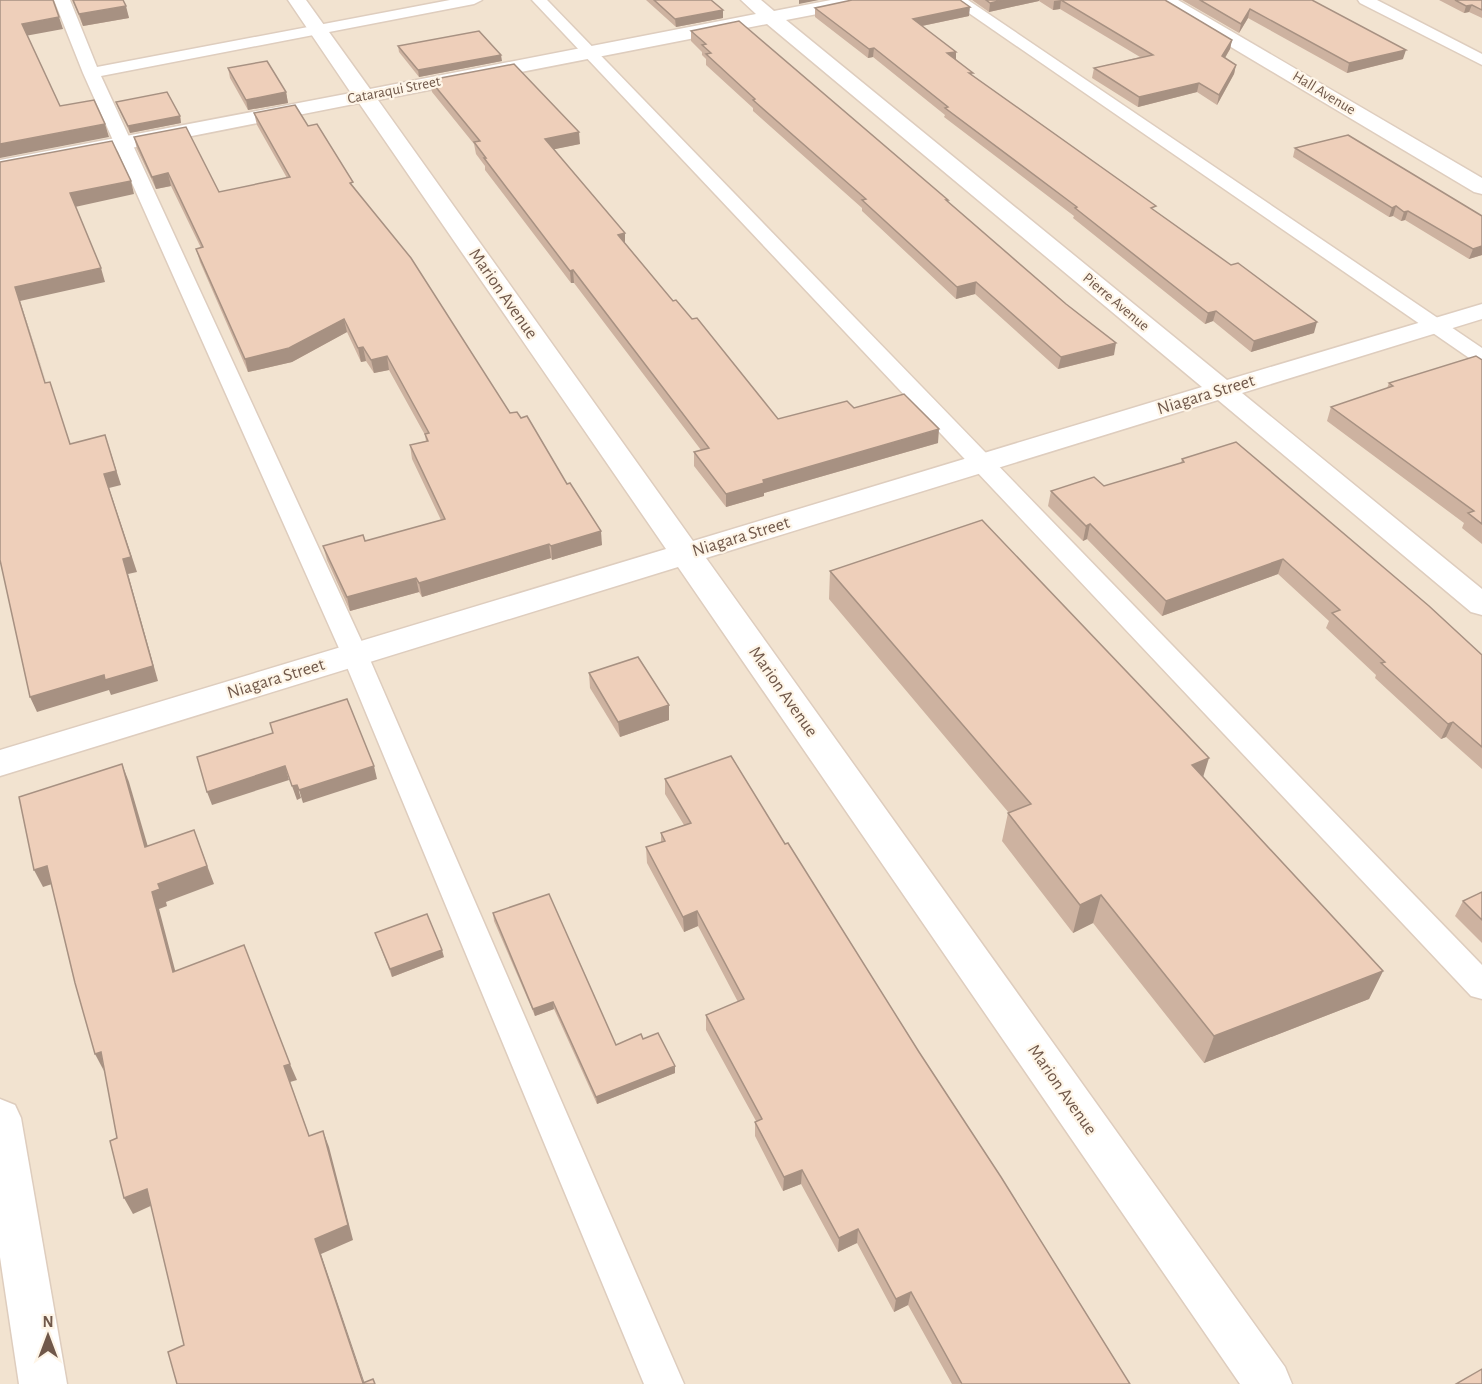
<svg xmlns="http://www.w3.org/2000/svg" width="1482" height="1384" font-family="'Alegreya Sans',sans-serif">
	<style>
		.residential { fill: #f2e3d0 }
		.lines { fill: none; stroke-linecap: round; stroke-linejoin: round }
		.lane-casing { stroke: #decdbe; stroke-width: 3 }
		.street-casing { stroke: #decdbe; stroke-width: 3 }
		.lane { fill: #fff; fill-rule: evenodd }
		.street { fill: #fff; fill-rule: evenodd }
		.wall { fill: #cdb2a0 }
		.shaded-wall { fill: #a79182 }
		.building { fill: #eecfba; stroke: #a79182; stroke-width: 1.5 }
		.labels { text-anchor: middle; dominant-baseline: central; stroke-width: 4.5; stroke-linejoin: round; paint-order: stroke }
		.far-street-label { font-size: 15px; fill: #70584a; stroke: #fef5e7 }
		.street-label { font-size: 18px; fill: #70584a; stroke: #fef5e7 }
	</style>
	<rect width="100%" height="100%" fill="#fbf1e1"/>
	<rect class="residential" x="0" y="0" width="1482" height="1384"/>
	<g class="lines">
		<defs>
			<g id="lane">
				<path d="M54,0H70L97,67L450,0H482L474,4L101,76L368,655L684,1384H644L342,655L83,73Z"/>
				<path d="M532,0H547L1482,965V999L1471,996Z"/>
				<path d="M950,0H968L1482,348V364L1475,362Z"/>
				<path d="M1358,0H1377L1482,54V65L1360,3Z"/>
			</g>
			<g id="street">
				<path d="M288,0H306L370,89L756,14L741,0H761L774,11L831,0H868L865,4L859,6L786,20L1227,380L1482,304V319L1242,393L1482,589V615L1471,612L1218,400L706,558L1285,1367L1292,1384H1240L678,567L0,776V750L666,549L359,103L0,174V160L351,93ZM767,24L1202,387L693,541L378,100Z"/>
				<path d="M1156,0H1178L1482,178V194L1474,192L1159,4Z"/>
				<path d="M0,1099L15,1105L21,1118L67,1384H19L0,1257Z"/>
			</g>
		</defs>
		<use href="#lane" class="lane-casing"/>
		<use href="#street" class="street-casing"/>
		<use href="#lane" class="lane"/>
		<use href="#street" class="street"/>
	</g>
	<g class="wall">
		<path d="M72,0H123L129,18L83,26Z"/>
		<path d="M646,0H711L723,10V18L676,27Z"/>
		<path d="M972,0H1165L1232,40L1230,49L1225,58L1236,65L1234,74L1217,105L1197,92L1138,107L1092,78L1094,68L1140,57L1060,9L1053,10L1039,1L989,12Z"/>
		<path d="M1182,0H1312L1403,59L1347,73L1248,18L1239,33Z"/>
		<path d="M1439,0H1482V18L1469,12L1464,13Z"/>
		<path d="M815,8L969,16L922,26L973,76L1155,211L1314,333L1251,352L1213,321L1205,324L1073,218L1074,216L944,117L945,115L873,57L868,58L815,17Z"/>
		<path d="M691,31L948,202L1114,355L1058,369L975,294L956,299L862,211V208L753,111V108L706,65V59L702,55V52L691,41Z"/>
		<path d="M398,46L502,61L419,77L399,52Z"/>
		<path d="M228,68L286,92L288,103L248,110L230,78Z"/>
		<path d="M430,80L580,144L554,149L625,243L673,301L692,319L778,419L854,408L938,443L764,493V496L726,507L694,466V452L701,450L574,283H571L485,170V166L476,154L474,144L432,92Z"/>
		<path d="M116,102L180,116L181,123L130,133L118,108Z"/>
		<path d="M254,113L308,126L354,187L602,545L552,560L551,558L422,597L419,592L350,611L327,560L323,546L365,541L441,520L412,459L410,445L426,441L425,435L389,370L374,373L366,361L361,362L347,332L292,362L248,372L200,262L196,249L201,248L171,186L156,189L137,149L134,137L219,192L287,178L257,125Z"/>
		<path d="M1348,135L1482,255L1469,259L1405,220L1401,221L1393,216L1389,217L1293,157L1295,148Z"/>
		<path d="M1482,360V544L1462,528L1464,523L1327,421L1331,407L1387,388L1389,383Z"/>
		<path d="M1182,459L1482,655V769L1446,737L1441,739L1375,678L1376,675L1326,628L1329,621L1278,574L1162,616L1087,539L1083,541L1048,506L1051,491L1104,486L1181,463Z"/>
		<path d="M830,571L1203,777L1383,971L1369,999L1204,1063L1093,923L1073,933L1002,841L1008,813H1009L829,599Z"/>
		<path d="M589,673L669,720L620,737L590,688Z"/>
		<path d="M665,779L785,844L1130,1384H952L908,1305L894,1312L857,1243L838,1252L801,1184L783,1191L755,1136V1122L756,1121L706,1030V1015L738,1002L698,926L684,932L647,863L646,847L661,842V833L684,825L665,794Z"/>
		<path d="M1482,892V943L1455,916L1463,901Z"/>
		<path d="M493,913L616,1045L643,1039L675,1073L597,1104L554,1009L535,1016L494,921Z"/>
		<path d="M375,933L444,957L392,977Z"/>
	</g>
	<g class="shaded-wall">
		<path d="M799,0H819L799,4Z"/>
		<path d="M1003,0H1039V1L989,12L990,3Z"/>
		<path d="M1061,0L1060,9L1053,10L1054,1Z"/>
		<path d="M1472,5L1469,12L1464,13L1466,6Z"/>
		<path d="M126,6L129,18L83,26L79,14Z"/>
		<path d="M970,7L969,16L912,28L913,19Z"/>
		<path d="M1250,9L1248,18L1239,33L1241,24Z"/>
		<path d="M723,10V18L676,27L675,19Z"/>
		<path d="M59,17L63,29L25,36L22,24Z"/>
		<path d="M1232,40L1230,49L1220,66L1222,56Z"/>
		<path d="M874,48L873,57L868,58L869,49Z"/>
		<path d="M1406,50L1403,59L1347,73L1349,63Z"/>
		<path d="M956,52V61L947,53Z"/>
		<path d="M501,55L502,61L419,77L418,70Z"/>
		<path d="M1236,65L1234,74L1217,105L1219,95Z"/>
		<path d="M1199,83L1197,92L1138,107L1139,97Z"/>
		<path d="M286,92L288,103L248,110L246,100Z"/>
		<path d="M180,116L181,123L130,133L128,126Z"/>
		<path d="M105,124L109,137L0,158V144Z"/>
		<path d="M579,132L580,144L546,151L545,139Z"/>
		<path d="M168,173L171,186L156,189L152,177Z"/>
		<path d="M131,181L134,194L75,207L70,193Z"/>
		<path d="M1396,206L1393,216L1389,217L1392,208Z"/>
		<path d="M1408,211L1405,220L1401,221L1404,212Z"/>
		<path d="M625,233V246L618,235Z"/>
		<path d="M1482,246V255L1469,259L1473,249Z"/>
		<path d="M101,268L105,282L20,301L51,397L15,287Z"/>
		<path d="M573,270L574,283H571L570,271Z"/>
		<path d="M976,282L975,294L956,299L957,287Z"/>
		<path d="M1216,311L1213,321L1205,324L1208,313Z"/>
		<path d="M344,319L347,332L292,362L248,372L245,359Z"/>
		<path d="M1317,322L1314,333L1251,352L1254,341Z"/>
		<path d="M1116,343L1114,355L1058,369L1061,357Z"/>
		<path d="M363,347L366,361L361,362L358,348Z"/>
		<path d="M387,356L389,370L374,373L371,360Z"/>
		<path d="M939,429L938,443L764,493V496L726,507V494L763,480Z"/>
		<path d="M105,435L121,485L109,488L137,572L128,574L158,681L111,695L109,690L37,712L30,697L104,474Z"/>
		<path d="M1090,524L1087,539L1083,541L1086,526Z"/>
		<path d="M601,531L602,545L552,560L551,546Z"/>
		<path d="M549,544L551,558L422,597L419,583Z"/>
		<path d="M1283,559L1278,574L1162,616L1166,601Z"/>
		<path d="M416,578L419,592L350,611L347,597Z"/>
		<path d="M669,705V720L620,737L618,722Z"/>
		<path d="M1453,722L1446,737L1441,739L1448,724Z"/>
		<path d="M1209,758L1200,787L1192,765Z"/>
		<path d="M122,764L129,782L153,864L145,847Z"/>
		<path d="M285,766L289,780L212,805L207,792Z"/>
		<path d="M374,766L377,779L303,803L299,790Z"/>
		<path d="M297,785L301,798L297,800L292,786Z"/>
		<path d="M194,830L214,884L166,902L167,906L159,909L180,989L173,972L152,892Z"/>
		<path d="M47,866L55,883L43,887L34,870Z"/>
		<path d="M1101,895L1093,923L1073,933L1080,905Z"/>
		<path d="M697,911L698,926L684,932L683,917Z"/>
		<path d="M442,950L444,957L392,977L390,969Z"/>
		<path d="M1383,971L1369,999L1204,1063L1214,1036Z"/>
		<path d="M553,1002L554,1009L535,1016L533,1009Z"/>
		<path d="M101,1052L104,1071L95,1054Z"/>
		<path d="M290,1064L297,1080L290,1082L315,1152L284,1066Z"/>
		<path d="M675,1066V1073L597,1104L596,1097Z"/>
		<path d="M323,1131L329,1147L353,1240L321,1254L365,1384H364L315,1239Z"/>
		<path d="M802,1170L801,1184L783,1191L784,1177Z"/>
		<path d="M147,1189L155,1204L133,1214L124,1198Z"/>
		<path d="M858,1229L857,1243L838,1252L839,1238Z"/>
		<path d="M911,1292L908,1305L894,1312L896,1299Z"/>
	</g>
	<g class="building">
		<path d="M0,0H53L59,17L22,24L60,106L94,100L105,124L0,144Z"/>
		<path d="M73,0H123L126,6L79,14Z"/>
		<path d="M654,0H711L723,10L675,19Z"/>
		<path d="M852,0H960L970,7L913,19L956,52L947,53L973,73H969L1156,206L1151,208L1231,265L1238,263L1317,322L1254,341L1216,311L1208,313L1075,208L1077,207L945,108L948,107L874,48L869,49L815,8Z"/>
		<path d="M986,0H1003L990,3Z"/>
		<path d="M1061,0H1165L1232,40L1222,56L1236,65L1219,95L1199,83L1139,97L1094,68L1153,55Z"/>
		<path d="M1200,0H1312L1406,50L1349,63L1250,9L1241,24Z"/>
		<path d="M1455,0H1482V10L1472,5L1466,6Z"/>
		<path d="M739,21L948,200H946L1066,304L1116,343L1061,357L976,282L957,287L862,200L866,199L753,100L755,99L706,54L711,53L702,45L706,44L691,31Z"/>
		<path d="M479,31L501,55L418,70L398,46Z"/>
		<path d="M267,61L286,92L246,100L228,68Z"/>
		<path d="M514,64L579,132L545,139L625,233L618,235L673,301L676,300L692,319L697,318L778,419L847,401L854,408L904,394L939,429L763,480L764,483L726,494L694,452L709,448L573,270L570,271L484,158H486L474,142L480,141L430,80Z"/>
		<path d="M167,92L180,116L128,126L116,102Z"/>
		<path d="M295,105L308,126L317,124L353,182L350,183L411,258L510,413L517,412L521,418L527,416L567,484L570,483L601,531L551,546L549,544L419,583L416,578L347,597L323,546L363,535L365,541L445,519L410,445L428,441L425,434L429,433L387,356L371,360L363,347L358,348L344,319L289,348L245,359L196,249L203,247L168,173L152,177L134,137L186,127L219,192L290,177L254,113Z"/>
		<path d="M1348,135L1482,216V246L1473,249L1408,211L1404,212L1396,206L1392,208L1295,148Z"/>
		<path d="M112,141L131,181L70,193L101,268L15,287L45,383L50,382L70,444L105,435L116,471L104,474L131,557L123,559L153,666L105,680L104,675L30,697L0,560V162Z"/>
		<path d="M1476,356L1482,360V524L1468,513L1474,511L1331,407L1393,386L1389,383Z"/>
		<path d="M1236,442L1429,606L1482,655V747L1453,722L1448,724L1381,663L1385,662L1332,613L1340,610L1283,559L1166,601L1090,524L1086,526L1051,491L1094,477L1104,486L1184,462L1182,459Z"/>
		<path d="M982,520L1209,758L1192,765L1383,971L1214,1036L1101,895L1080,905L1008,813L1031,804L830,571Z"/>
		<path d="M638,657L669,705L618,722L589,673Z"/>
		<path d="M347,699L374,766L299,790L297,785L292,786L285,766L207,792L197,757L273,733L270,723Z"/>
		<path d="M731,756L785,844L788,843L919,1052L1001,1177L1130,1384H962L911,1292L896,1299L858,1229L839,1238L802,1170L784,1177L755,1122L762,1119L706,1015L744,999L697,911L683,917L646,847L665,841L661,833L691,823L665,779Z"/>
		<path d="M122,764L145,847L194,830L207,866L158,884L160,889L152,892L173,972L244,945L290,1064L284,1066L309,1136L323,1131L348,1225L315,1239L363,1383L373,1379L375,1384H177L168,1352L184,1345L147,1189L124,1198L110,1141L117,1138L101,1052L95,1054L75,983L47,866L34,870L19,797Z"/>
		<path d="M1482,892V920L1463,901Z"/>
		<path d="M549,894L616,1045L641,1034L643,1039L658,1033L675,1066L596,1097L553,1002L533,1009L493,913Z"/>
		<path d="M427,914L442,950L390,969L375,933Z"/>
		<path d="M1482,1369V1384H1456Z"/>
	</g>
	<g class="labels">
		<g class="far-street-label">
			<text transform="translate(394 90) rotate(-11)">Cataraqui Street</text>
			<text transform="translate(1324 93) rotate(31)">Hall Avenue</text>
			<text transform="translate(1116 302) rotate(40)">Pierre Avenue</text>
		</g>
		<g class="street-label">
			<text transform="translate(503 294) rotate(55)">Marion Avenue</text>
			<text transform="translate(1206 395) rotate(-17)">Niagara Street</text>
			<text transform="translate(741 537) rotate(-17)">Niagara Street</text>
			<text transform="translate(276 679) rotate(-17)">Niagara Street</text>
			<text transform="translate(783 692) rotate(55)">Marion Avenue</text>
			<text transform="translate(1062 1090) rotate(55)">Marion Avenue</text>
		</g>
	</g>
	<g transform="translate(48 1336)" stroke="#fef5e7" stroke-width="4.5" paint-order="stroke">
	<path d="M0-4.5L10 22L0 15L-10 22Z" fill="#70584a"/>
	<text y="-9" font-size="16" font-weight="bold" text-anchor="middle" fill="#70584a">N</text>
	</g>
</svg>
